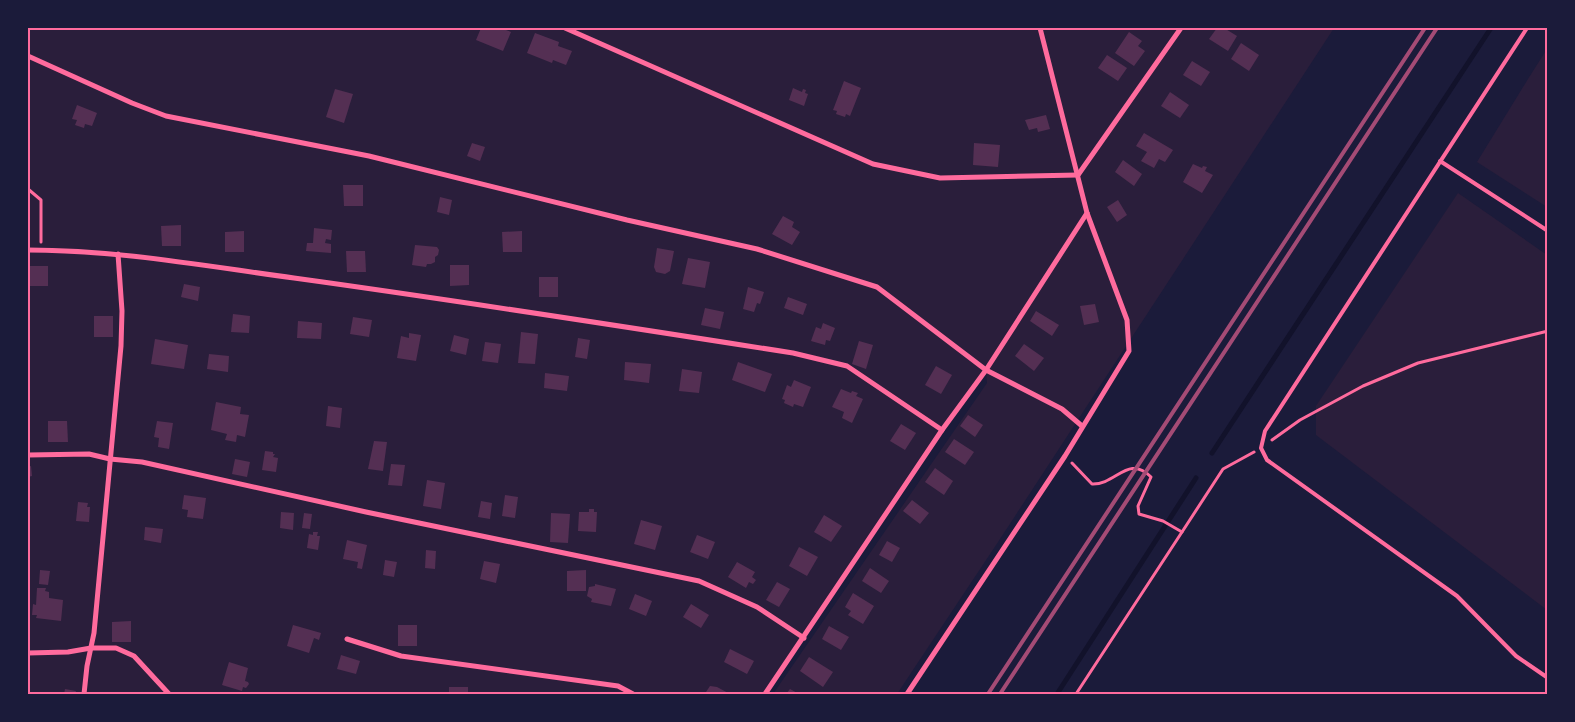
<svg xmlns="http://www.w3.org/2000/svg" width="1575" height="722" font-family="Raleway,sans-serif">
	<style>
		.green { fill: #2a1e3b }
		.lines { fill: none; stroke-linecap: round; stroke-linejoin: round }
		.stream { stroke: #12122b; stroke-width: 5 }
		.building { fill: #542f53 }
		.path { stroke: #ff6b9d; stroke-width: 3 }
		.service { stroke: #ff6b9d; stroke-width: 4 }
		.minor { stroke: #ff6b9d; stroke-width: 5 }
		.rail { stroke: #a44b75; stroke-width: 4 }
		.neatline { fill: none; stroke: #ff6b9d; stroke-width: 2 }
	</style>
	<rect width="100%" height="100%" fill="#1b1b3a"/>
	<g class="green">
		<path d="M28,28H1334L998,542L897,694H773L987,383L986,371L942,430L765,694H28Z"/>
		<path d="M1547,49V207L1477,162L1528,79Z"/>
		<path d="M1458,193L1547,255V610L1316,435V406Z"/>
	</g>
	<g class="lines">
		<g class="stream">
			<path d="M1212,453L1491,28"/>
			<path d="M1057,694L1196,478"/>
		</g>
	</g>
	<g class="building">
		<path d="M481,28H507L506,30L511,32L503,51L476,40Z"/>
		<path d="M1217,28H1224L1237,36L1228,51L1209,39Z"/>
		<path d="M1129,32L1142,41L1138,46L1145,51L1134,66L1115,53Z"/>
		<path d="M535,33L559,42L558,46L572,51L566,65L553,60L552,63L527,53Z"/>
		<path d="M1241,43L1259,55L1249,71L1231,59Z"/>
		<path d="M1107,55L1127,68L1118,81L1098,68Z"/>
		<path d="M1192,61L1210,72L1201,86L1183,75Z"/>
		<path d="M844,81L861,88L850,116L846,114L845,117L836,114L837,111L833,110Z"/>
		<path d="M793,88L802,92L803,89L806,90L805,93L808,94L804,106L789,100Z"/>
		<path d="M335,89L353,94L344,123L326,117Z"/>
		<path d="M1170,92L1189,105L1180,118L1161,106Z"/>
		<path d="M77,105L97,113L92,126L85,124L84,128L75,125L77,120L72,119Z"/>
		<path d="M1046,115L1050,129L1038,132L1037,128L1029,130L1025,120Z"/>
		<path d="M1144,133L1173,150L1165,162L1159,159L1154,168L1141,161L1147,152L1136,146Z"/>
		<path d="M472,143L485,147L480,161L467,156Z"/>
		<path d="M974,143L1000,145L998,167L973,165Z"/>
		<path d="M1123,160L1142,174L1134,186L1115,172Z"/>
		<path d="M1193,164L1202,168L1203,166L1207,167L1205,171L1213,175L1202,193L1183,182Z"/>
		<path d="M343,185H363V206H344Z"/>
		<path d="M440,197L452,200L449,215L437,212Z"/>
		<path d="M1118,200L1127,215L1117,222L1107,207Z"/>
		<path d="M783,216L794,222L792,227L800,232L792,245L772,234Z"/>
		<path d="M181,225V246H162L161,226Z"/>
		<path d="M314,228L332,230L331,240L326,239L325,243L331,244V253L306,251L307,243H313Z"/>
		<path d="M244,231V252H225V232Z"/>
		<path d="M522,231V252H503L502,232Z"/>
		<path d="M415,245L437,247L439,250L438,255L435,257V262L431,264H427L426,267L412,265Z"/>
		<path d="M657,248L674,251L670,271L665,274L656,272L654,267Z"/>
		<path d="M346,251H365L366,272H347Z"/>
		<path d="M688,258L710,262L705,288L682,284Z"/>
		<path d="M450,265H469V285L450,286Z"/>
		<rect x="29" y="266" width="19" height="20"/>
		<rect x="539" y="277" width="19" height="20"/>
		<path d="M184,284L200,287L198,301L181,297Z"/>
		<path d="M748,287L764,292L760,304L757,303L754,312L743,309Z"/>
		<path d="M788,297L807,304L803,315L784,308Z"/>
		<path d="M1095,304L1099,322L1084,325L1080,306Z"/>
		<path d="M705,308L724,312L720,329L701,325Z"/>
		<path d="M1036,311L1059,325L1052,336L1030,321Z"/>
		<path d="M233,314L250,316L249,333L231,332Z"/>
		<rect x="94" y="316" width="19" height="21"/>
		<path d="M353,317L372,320L369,337L350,334Z"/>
		<path d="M298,321L322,323L321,339L297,338Z"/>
		<path d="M823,323L835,328L830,341L826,340L825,345L811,341L816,327L821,329Z"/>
		<path d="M521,332L538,334L535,364L518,363Z"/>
		<path d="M409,333L421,335L416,361L397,358L401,336L409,338Z"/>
		<path d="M454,335L469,339L466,355L450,351Z"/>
		<path d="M578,338L590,340L587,359L575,357Z"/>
		<path d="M155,339L188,345L184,369L151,364Z"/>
		<path d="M859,341L873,345L866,369L852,364Z"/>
		<path d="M485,342L501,344L498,363L482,361Z"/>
		<path d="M1024,344L1044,358L1034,371L1015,356Z"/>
		<path d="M209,354L229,356L228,372L207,369Z"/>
		<path d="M625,362L651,364L649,383L624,380Z"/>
		<path d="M738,362L772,374L765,392L732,380Z"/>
		<path d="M936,366L952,375L941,394L925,385Z"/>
		<path d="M682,369L702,372L699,393L679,391Z"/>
		<path d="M545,373L569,376L567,391L544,388Z"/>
		<path d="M794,380L811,387L803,407L794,404L793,407L784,403L785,400L782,399L787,385L791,387Z"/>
		<path d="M841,389L851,393L852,391L858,393L856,396L863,399L852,423L842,418L844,412L832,407Z"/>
		<path d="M216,402L241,407L240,414L249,415L245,437L237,435L236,442L225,440L227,434L211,430Z"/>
		<path d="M328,406L342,408L340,428L326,426Z"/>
		<path d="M968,415L983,425L975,437L960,426Z"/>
		<path d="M48,421H67L68,442H48Z"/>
		<path d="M157,421L173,423L169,449L158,447L159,438L154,437Z"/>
		<path d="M901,424L916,433L905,450L890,441Z"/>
		<path d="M954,439L974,452L965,465L945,452Z"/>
		<path d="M374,441L387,442L383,471L368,469Z"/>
		<path d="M265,451L273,452V454H275L273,457L278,458L276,472L262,470Z"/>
		<path d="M235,459L250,462L247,477L232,474Z"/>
		<path d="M391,464L405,465L402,486L388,485Z"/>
		<path d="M31,466L32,476L28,477V467Z"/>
		<path d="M935,468L953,481L944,495L925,482Z"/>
		<path d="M427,480L445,483L441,509L423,506Z"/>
		<path d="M184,495L206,498L203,519L187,517L188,510L182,509Z"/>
		<path d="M505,495L518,497L515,518L502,516Z"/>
		<path d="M912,500L929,513L920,524L903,511Z"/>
		<path d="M481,501L492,503L490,519L478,517Z"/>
		<path d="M78,502L88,503L87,507H90L89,522L76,521Z"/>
		<path d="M589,509H594V512H597L596,532L578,531L579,512H589Z"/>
		<path d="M281,512L294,513L293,530L280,528Z"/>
		<path d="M304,513L312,514L310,529L302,528Z"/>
		<path d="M551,513L570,514L568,543L550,542Z"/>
		<path d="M824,515L842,526L831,542L814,532Z"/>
		<path d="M641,520L662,526L655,550L634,544Z"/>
		<path d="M145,527L163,529L161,543L144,540Z"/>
		<path d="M313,532H318L317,536H320L318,550L307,548L309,534L313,535Z"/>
		<path d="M697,535L715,542L708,559L690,552Z"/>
		<path d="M347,540L367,545L362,569L357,568L358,562L343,559Z"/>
		<path d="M887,541L900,548L892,562L879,555Z"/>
		<path d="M799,547L818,557L807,576L789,566Z"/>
		<path d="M426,550L436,551L435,569L425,568Z"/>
		<path d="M385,560L397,562L394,577L383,575Z"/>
		<path d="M484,561L500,564L496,583L480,579Z"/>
		<path d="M737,562L755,572L752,577L756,580L753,584L749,582L746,588L728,577Z"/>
		<path d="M870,568L889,581L881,593L862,581Z"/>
		<path d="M40,570L50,571L48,585L39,584Z"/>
		<path d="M586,570V591H567V571Z"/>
		<path d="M777,582L790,589L779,607L766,600Z"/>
		<path d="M595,584L616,589L611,606L591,602L592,599L587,596L589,587L595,586Z"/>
		<path d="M37,588H46L45,591L49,592V598L63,600L61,621L36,618L37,615H32L33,604L36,605Z"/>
		<path d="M853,593L874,606L863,624L848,615L851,611L845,607Z"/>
		<path d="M635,594L652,601L646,616L629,609Z"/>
		<path d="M691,604L709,615L701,628L683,617Z"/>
		<path d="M131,621V642H112V622Z"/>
		<path d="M293,625L321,633L319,640L314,638L309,653L287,646Z"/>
		<rect x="398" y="625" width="19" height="21"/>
		<path d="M829,626L849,637L841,650L822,639Z"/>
		<path d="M730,649L754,661L747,674L724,662Z"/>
		<path d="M341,655L360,661L356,674L337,669Z"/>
		<path d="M809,657L833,672L823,687L800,671Z"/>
		<path d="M229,662L248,668L245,681L248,682L249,684L246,688L243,687L242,691L222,685Z"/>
		<path d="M710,686L717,687L730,694H708L706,692Z"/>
		<rect x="449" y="687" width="19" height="7"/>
		<path d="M65,689L76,691L75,694H64Z"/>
		<path d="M790,689L799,694H786Z"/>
	</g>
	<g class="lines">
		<g class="path">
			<path d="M28,189L41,200V242"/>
			<path d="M1272,440L1300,420L1363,386L1418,363L1548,331"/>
			<path d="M1072,463L1092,484C1116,485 1128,454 1151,477L1138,506L1139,514L1163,521L1182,532L1076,694"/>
			<path d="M1182,532L1223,469L1254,452"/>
		</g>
		<g class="service">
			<path d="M1527,28L1265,431L1261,448L1267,460L1457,596L1516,656L1548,678"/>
			<path d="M1440,161L1548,231"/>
		</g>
		<g class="minor">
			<path d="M565,28L873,164L940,178L1078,175"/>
			<path d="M28,56L132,103L166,116L369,156L627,220L757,249L877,287L986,370L1062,409L1082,426"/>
			<path d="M1078,175L1181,28"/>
			<path d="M28,250C117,250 205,266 294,278C461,301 627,327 793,353L847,366L942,430"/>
			<path d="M28,455L89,454L110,459L142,462L366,512L699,581L757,607L804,638"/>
			<path d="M347,639L401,656L618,686L633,694"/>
			<path d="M28,653L68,652L91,648H116L134,656L169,694"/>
			<path d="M84,694L87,666L94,633L121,346L122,311L118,254"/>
			<path d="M765,694L942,430L986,370L1087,213"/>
			<path d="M907,694L1065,456L1129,351L1127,320L1087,213L1040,28"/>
		</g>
		<g class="rail">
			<path d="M988,694L1425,28"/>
			<path d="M1000,694L1437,28"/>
		</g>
	</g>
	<rect width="1575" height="722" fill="none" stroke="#1b1b3a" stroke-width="58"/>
	<rect x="29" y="29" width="1517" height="664" class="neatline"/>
</svg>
